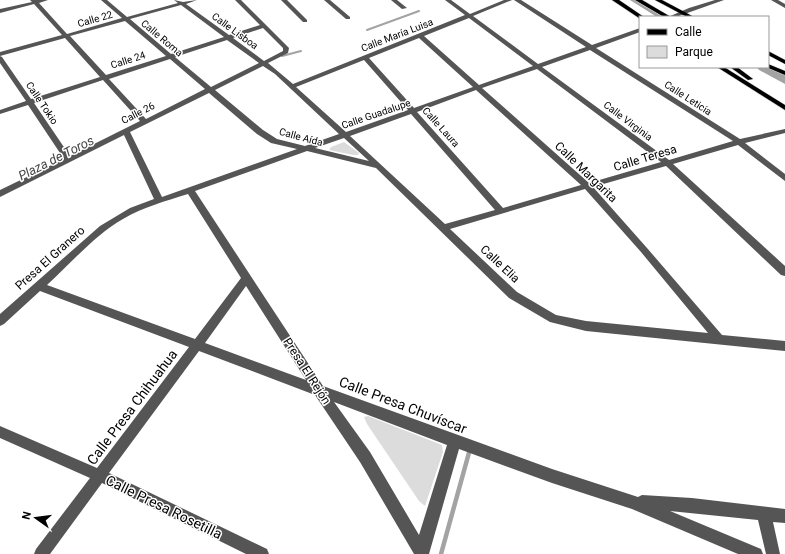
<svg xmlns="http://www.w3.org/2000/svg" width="785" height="554" font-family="Roboto,sans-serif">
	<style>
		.green { fill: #dcdcdc }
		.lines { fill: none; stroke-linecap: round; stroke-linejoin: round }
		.stream-far1 { stroke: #a3a3a3; stroke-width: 2 }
		.stream { stroke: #a3a3a3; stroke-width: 4.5 }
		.river { fill: #a3a3a3; fill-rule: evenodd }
		.major-casing { stroke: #dbdbdb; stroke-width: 1 }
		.minor { fill: #555; fill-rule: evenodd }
		.major { fill: #000; fill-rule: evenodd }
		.labels { text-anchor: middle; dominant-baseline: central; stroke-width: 3; stroke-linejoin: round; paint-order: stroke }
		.far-street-label { font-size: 10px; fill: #000; stroke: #fff }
		.street-label { font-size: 12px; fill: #000; stroke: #fff }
		.water-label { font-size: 13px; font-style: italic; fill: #444; stroke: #fff }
		.near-street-label { font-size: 14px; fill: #000; stroke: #fff }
	</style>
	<rect width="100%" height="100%" fill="#fff"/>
	<g class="green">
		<path d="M344,142L359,153L358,155H353L329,150L331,147Z"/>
		<path d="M368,416L442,445L443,452L425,506L419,501L367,424L364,417Z"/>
	</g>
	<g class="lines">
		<g class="stream-far1">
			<path d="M367,30L419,11"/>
			<path d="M282,56L301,51"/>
		</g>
		<path class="stream" d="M441,554L470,449"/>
		<g class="river">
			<path d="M630,0H643L670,17H657Z"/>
			<path d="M768,65L785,74V84L759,70L757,67H768Z"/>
		</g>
		<defs>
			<g id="major">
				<path d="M612,0H619L644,17L639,18Z"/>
				<path d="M635,0H642L671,17H664Z"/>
				<path d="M655,0H662L694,17H687Z"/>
				<path d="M768,51L785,60V64L768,55Z"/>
				<path d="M768,64L785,71V75L766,67H768Z"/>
				<path d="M717,67H724L785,105V110Z"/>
				<path d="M730,67H737L753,79L748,80Z"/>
			</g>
		</defs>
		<use href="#major" class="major-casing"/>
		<g class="minor">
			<path d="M30,0H48L39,3L67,34L122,18L101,0H107L127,17L178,3L174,0L183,2L197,0L186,4L229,35L260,25L235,0H241L289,48L288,53L268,63L293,84L465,15L445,0H451L470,14L504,0H512L473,16L538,64L586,47L514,0H521L592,45L640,28V32L596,48L740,139L785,129V133L745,143L785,174V181L738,145L673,164L785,266V276L781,275L666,166L593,187L647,248L722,335L785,341V351L586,331L550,322L509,298L376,168L307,151L195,191L323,386L552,469L638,497L642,495L692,498L785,509V523L773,522L780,554H766L758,520L670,511L761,549L763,554H738L632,509L552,483L459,449L429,554H414L360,462L315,395L199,351L109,473L267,549L269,554H246L102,483L50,554H34L36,549L90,478L0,438V426L97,468L189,347L40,291L4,324L0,326V314L100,226L130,208L154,199L124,135L0,197V190L64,159L28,105L0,114V110L26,101L0,63V56L2,57L31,99L100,77L65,38L0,56V52L62,35L34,4L0,13V9L32,2ZM181,5L224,37L171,54L130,19ZM469,18L533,66L479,85L424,36ZM125,21L166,56L106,75L70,36ZM263,28L283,48V51L264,61L233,38ZM419,38L473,87L414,108L369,58ZM227,40L259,63L211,87L175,57ZM590,50L733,141L669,160L542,67ZM170,59L205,89L146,119L109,79ZM364,60L408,110L346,132L296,87ZM263,66L275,74L339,134L305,146L277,139L263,130L215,90ZM537,69L661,162L589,183L482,88ZM103,80L140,121L70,156L34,103ZM476,90L581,185L503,208L417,112ZM209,93L257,134L271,143L297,149L162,197L130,132ZM411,114L495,210L445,224L350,136ZM344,138L369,161L315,148ZM585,189L641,252L708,333L586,321L556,315L517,292L450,229ZM188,194L241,278L195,339L47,285C70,264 96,234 123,219C143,207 166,201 188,194ZM246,286L306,380L205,343ZM334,402L447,445L419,535L370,452Z"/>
			<path d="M281,0H287L307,20V22H303Z"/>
			<path d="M324,0H330L350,17V19H346Z"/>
			<path d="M391,0H397L407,8L402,9Z"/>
			<path d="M715,0H724L676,17H668L689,8Z"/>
			<path d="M771,0H778L785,4V8Z"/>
		</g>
		<use href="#major" class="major"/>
	</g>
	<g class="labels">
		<g class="far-street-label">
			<text transform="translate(95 19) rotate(-16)">Calle 22</text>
			<text transform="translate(235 31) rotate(36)">Calle Lisboa</text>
			<text transform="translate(397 35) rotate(-21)">Calle María Luisa</text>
			<text transform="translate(162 38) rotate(40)">Calle Roma</text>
			<text transform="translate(128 60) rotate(-18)">Calle 24</text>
			<text transform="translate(688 98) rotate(33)">Calle Leticia</text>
			<text transform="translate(42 103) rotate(56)">Calle Tokio</text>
			<text transform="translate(138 113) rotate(-27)">Calle 26</text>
			<text transform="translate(376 114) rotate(-19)">Calle Guadalupe</text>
			<text transform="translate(628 121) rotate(37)">Calle Virginia</text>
			<text transform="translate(441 127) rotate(48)">Calle Laura</text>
			<text transform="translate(301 137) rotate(15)">Calle Aída</text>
		</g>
		<g class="street-label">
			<text transform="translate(645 158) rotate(-17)">Calle Teresa</text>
			<text transform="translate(586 172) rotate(44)">Calle Margarita</text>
			<text transform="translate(50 258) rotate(-42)">Presa El Granero</text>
			<text transform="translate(500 264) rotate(43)">Calle Elia</text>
			<text transform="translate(307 371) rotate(57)">Presa El Rejón</text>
		</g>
		<g class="water-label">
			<text transform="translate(56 158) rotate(-27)">Plaza de Toros</text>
		</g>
		<g class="near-street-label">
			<text transform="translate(403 405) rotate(21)">Calle Presa Chuvíscar</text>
			<text transform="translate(132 407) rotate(-53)">Calle Presa Chihuahua</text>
			<text transform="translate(164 507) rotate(26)">Calle Presa Rosetilla</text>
		</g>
	</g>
	<rect x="639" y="16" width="130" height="52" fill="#ffffff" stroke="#999999"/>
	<rect x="647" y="29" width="20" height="6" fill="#000000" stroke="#999999"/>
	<text x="675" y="36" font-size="12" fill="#000000">Calle</text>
	<rect x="647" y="46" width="20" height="12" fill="#dcdcdc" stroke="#999999"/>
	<text x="675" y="56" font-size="12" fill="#000000">Parque</text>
	<g transform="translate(36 518) rotate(284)" stroke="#ffffff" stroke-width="3" paint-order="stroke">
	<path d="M0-3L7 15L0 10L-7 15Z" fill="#000000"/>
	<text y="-6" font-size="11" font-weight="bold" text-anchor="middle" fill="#000000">N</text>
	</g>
</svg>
